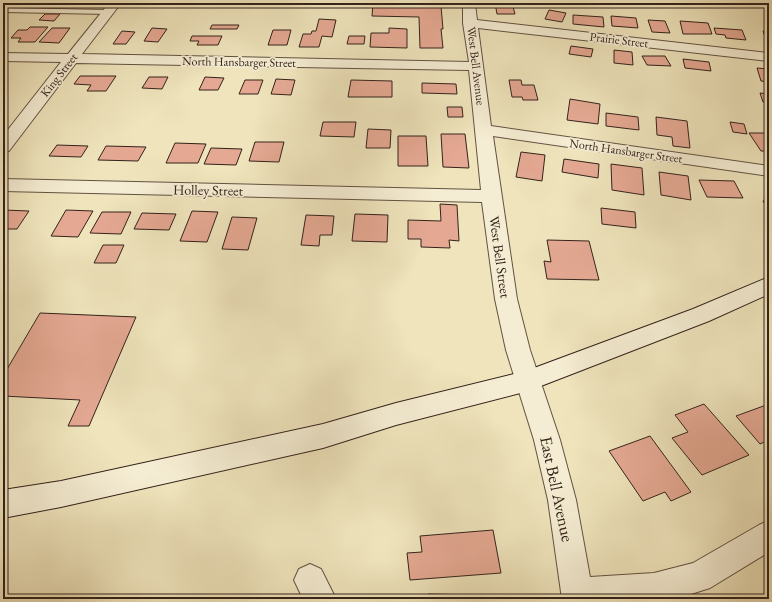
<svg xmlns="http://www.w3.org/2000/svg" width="772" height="602" font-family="'EB Garamond',serif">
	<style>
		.building { fill: #e5a993; stroke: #34221a }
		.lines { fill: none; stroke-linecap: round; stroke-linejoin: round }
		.lane-casing { stroke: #635242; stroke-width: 2 }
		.street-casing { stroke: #635242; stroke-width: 2 }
		.secondary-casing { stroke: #34221a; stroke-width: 2 }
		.lane { fill: #f5edd3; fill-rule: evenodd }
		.street { fill: #f5edd3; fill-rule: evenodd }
		.secondary { fill: #f5edd3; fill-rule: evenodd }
		.labels { text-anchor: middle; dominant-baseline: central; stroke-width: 3.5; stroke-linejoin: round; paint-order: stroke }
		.far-street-label { font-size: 12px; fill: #34221a; stroke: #f5edd3 }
		.street-label { font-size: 14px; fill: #34221a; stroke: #f5edd3 }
		.near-street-label { font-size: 17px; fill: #34221a; stroke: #f5edd3 }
	</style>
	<rect width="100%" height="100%" fill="#efe4bc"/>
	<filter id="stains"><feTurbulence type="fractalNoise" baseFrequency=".005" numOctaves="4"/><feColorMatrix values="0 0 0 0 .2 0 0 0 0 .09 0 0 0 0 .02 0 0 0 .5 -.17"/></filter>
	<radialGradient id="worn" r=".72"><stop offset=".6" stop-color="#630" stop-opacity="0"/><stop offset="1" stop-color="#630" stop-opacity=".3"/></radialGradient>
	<g class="building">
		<path d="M373,3H397V6H441L443,29H441L443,48H420L419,17L372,16Z"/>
		<path d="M495,3H512L515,14H497Z"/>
		<path d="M549,10L566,13L562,22L545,19Z"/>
		<path d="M45,14H60L54,21L39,20Z"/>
		<path d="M573,15L603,17L604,27L573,24Z"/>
		<path d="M611,16L636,18L638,28L612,26Z"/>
		<path d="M319,19L336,20L332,37L322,36L319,47H299L303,34H311L312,31H316Z"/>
		<path d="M648,20L665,21L670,33L652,32Z"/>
		<path d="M680,21L708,23L712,34H683Z"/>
		<path d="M212,25H239L237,29H210Z"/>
		<path d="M30,27H48L35,42H18L21,38H11L18,30H27Z"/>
		<path d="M52,28H70L59,43L39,42Z"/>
		<path d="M152,28L167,29L158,42L144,41Z"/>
		<path d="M389,28L407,29V48L370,47L371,33H389Z"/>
		<path d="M714,28L742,30L746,40L726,38L725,35L716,34Z"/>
		<path d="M273,30H291L287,45H268Z"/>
		<path d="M122,31L135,32L126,44H113Z"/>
		<path d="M763,31H769V43H767Z"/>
		<path d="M192,36H222L218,45H197L199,41H190Z"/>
		<path d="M349,36H365L364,44H347Z"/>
		<path d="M571,46L593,49L591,57L569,54Z"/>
		<path d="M614,50L632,52L633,65L614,63Z"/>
		<path d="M642,56H665L671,66L647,65Z"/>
		<path d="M683,59L709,62L711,71L685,68Z"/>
		<path d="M757,68L769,69V82L761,81Z"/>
		<path d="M80,76H116L106,91H87L91,85L74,84Z"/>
		<path d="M149,77H168L162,89L142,88Z"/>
		<path d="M205,77L224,78L218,90H199Z"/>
		<path d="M276,79L295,80L291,95L271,94Z"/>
		<path d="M245,80H263L258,94H239Z"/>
		<path d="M351,80L392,81V97H348Z"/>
		<path d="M509,80H521L522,85H534L538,100H523L522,97H512Z"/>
		<path d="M422,83L456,84L457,94L422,93Z"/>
		<path d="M760,93L769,94V103L763,102Z"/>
		<path d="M570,99L600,104L598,124L567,120Z"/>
		<path d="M447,107H462L463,117H448Z"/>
		<path d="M606,113L638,117L639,130L606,126Z"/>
		<path d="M656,117L687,121L690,148L673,146L672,137L657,135Z"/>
		<path d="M323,122H356L354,137L320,136Z"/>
		<path d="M730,122L744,124L747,134L733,132Z"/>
		<path d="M368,129L391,130L390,148H366Z"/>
		<path d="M749,133H768L769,151H761Z"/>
		<path d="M441,134H465L469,168L443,167Z"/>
		<path d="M398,136H426L428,166H398Z"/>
		<path d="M255,142H284L279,162L249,161Z"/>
		<path d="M175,143L206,144L198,163H166Z"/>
		<path d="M57,145L88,146L81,157L49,156Z"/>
		<path d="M106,146L146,147L138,161L98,160Z"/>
		<path d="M211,148L242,149L236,165L204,164Z"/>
		<path d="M521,152L545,155L542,181L516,177Z"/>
		<path d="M564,159L599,164L598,178L562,172Z"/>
		<path d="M611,164L642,168L644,195L612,190Z"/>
		<path d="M659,172L688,176L691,200L661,195Z"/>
		<path d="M699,180L734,181L743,198L707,197Z"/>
		<path d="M769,190V204L763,202Z"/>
		<path d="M440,204L457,205L459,241L449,240L450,248L421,247V239H408V220L441,221Z"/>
		<path d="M601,208L635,212L636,228L602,224Z"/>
		<path d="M3,210L29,211L17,229H3Z"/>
		<path d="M66,210L93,211L78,237L51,236Z"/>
		<path d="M192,211L218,212L207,242L180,241Z"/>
		<path d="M102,212H131L121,234L90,233Z"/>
		<path d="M142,213L176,214L169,230L134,229Z"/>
		<path d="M355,214L388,215L387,242L352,241Z"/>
		<path d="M306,215L334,216L332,235H320L319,246L301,245Z"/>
		<path d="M232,217L257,218L248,250L222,249Z"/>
		<path d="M547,240L589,241L599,280L547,279L544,261L551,262Z"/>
		<path d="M103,245H124L116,263H94Z"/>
		<path d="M40,313L136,317L89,426H68L80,400L3,396V376Z"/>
		<path d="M704,404L749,455L702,475L672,438L688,432L675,415Z"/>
		<path d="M769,404V440L760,444L736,416Z"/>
		<path d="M650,436L691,492L671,501L665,492L643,501L609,451Z"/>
		<path d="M493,530L501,573L410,580L407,553L422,552L420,536Z"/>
		<path d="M428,594L480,595V599H429Z"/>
	</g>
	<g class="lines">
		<defs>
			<path id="lane" d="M3,8L108,10L111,12L108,14L3,12Z"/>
			<g id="street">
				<path d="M109,3H121L82,54L469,62L463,23V3H475L477,20L769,53V61L478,28L491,126L769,166V176L493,136L517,299L530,350L560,440L576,500L590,577L654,573L693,563L759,525L769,520V552L710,588L675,599H562L548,500L534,440L506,350L495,299L482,202L3,191V179L481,190L469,70L76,63L9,151L3,152V136L61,62L3,61V53L68,54Z"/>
				<path d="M310,564L321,569L336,599H303L294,580L299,569Z"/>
			</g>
			<path id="secondary" d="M769,277V294L709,321L528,391L396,425L323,448L61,507L3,518V490L61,481L323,424L396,403L526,371L693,309Z"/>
		</defs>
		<use href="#lane" class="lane-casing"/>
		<use href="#street" class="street-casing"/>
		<use href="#secondary" class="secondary-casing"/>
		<use href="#lane" class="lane"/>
		<use href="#street" class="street"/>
		<use href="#secondary" class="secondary"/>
	</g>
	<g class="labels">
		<g class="far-street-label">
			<text transform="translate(619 40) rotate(7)">Prairie Street</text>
			<text transform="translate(239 62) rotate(1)">North Hansbarger Street</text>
			<text transform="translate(476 66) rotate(83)">West Bell Avenue</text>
			<text transform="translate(59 75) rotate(-52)">King Street</text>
			<text transform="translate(626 151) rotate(8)">North Hansbarger Street</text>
		</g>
		<g class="street-label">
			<text transform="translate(208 190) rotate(1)">Holley Street</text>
			<text transform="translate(500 257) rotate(82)">West Bell Street</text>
		</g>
		<g class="near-street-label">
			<text transform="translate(557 489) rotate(78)">East Bell Avenue</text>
		</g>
	</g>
	<rect width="772" height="602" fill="none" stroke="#efe4bc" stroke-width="16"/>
	<rect x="4" y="4" width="764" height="594" fill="none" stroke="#34221a" stroke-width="2"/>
	<rect x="8" y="8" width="756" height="586" fill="none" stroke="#34221a"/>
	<rect width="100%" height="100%" filter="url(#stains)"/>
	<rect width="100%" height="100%" fill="url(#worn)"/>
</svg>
